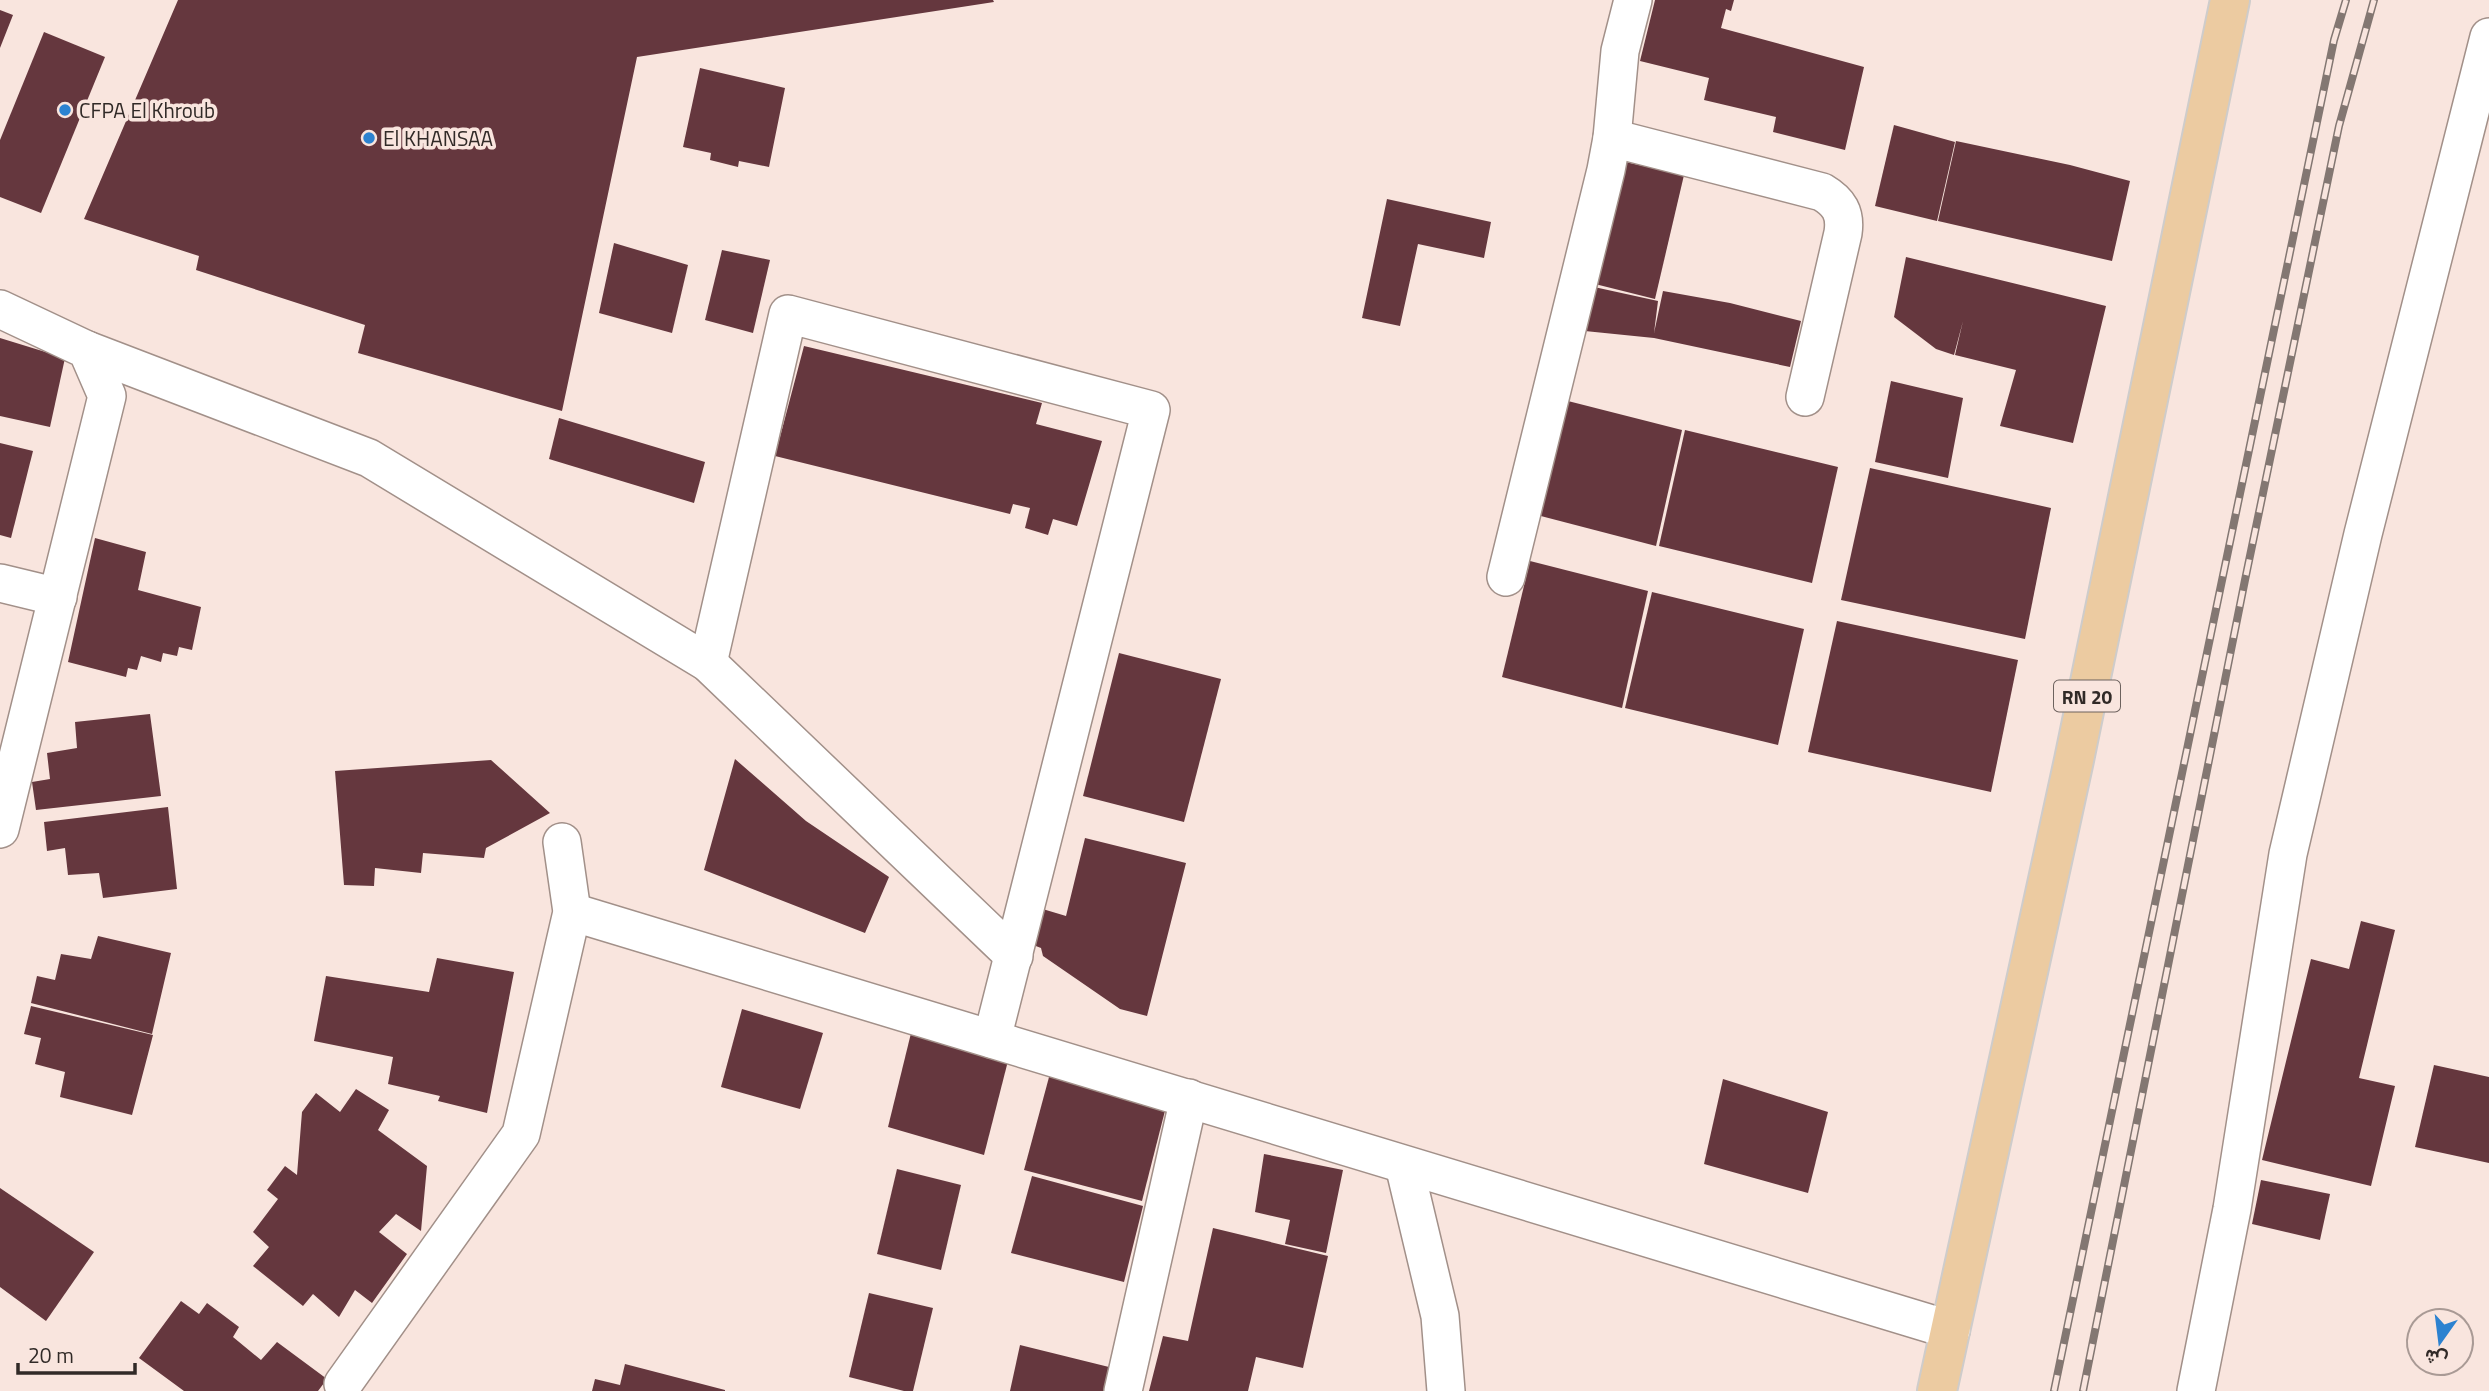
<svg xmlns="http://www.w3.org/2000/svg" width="2489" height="1391" font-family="'Titillium Web',Vazirmatn,sans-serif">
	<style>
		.building { fill: #65373e }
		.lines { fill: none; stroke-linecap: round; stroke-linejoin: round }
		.minor-casing { stroke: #a29089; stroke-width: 40 }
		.major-casing { stroke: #cecccb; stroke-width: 42 }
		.minor { stroke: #fff; stroke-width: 37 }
		.major { stroke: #eccba1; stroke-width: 38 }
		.rail-casing { stroke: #837772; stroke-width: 8 }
		.rail { stroke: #f9e5de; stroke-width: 5; stroke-dasharray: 16; stroke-linecap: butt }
		.poi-dot { fill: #2c82d0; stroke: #f9e5de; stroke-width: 2.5 }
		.labels { text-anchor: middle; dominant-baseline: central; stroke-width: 7; stroke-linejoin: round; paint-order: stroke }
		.shield { fill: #f9e5de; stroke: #6d625e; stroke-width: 2 }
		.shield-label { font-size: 19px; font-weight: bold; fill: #312a27 }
		.poi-label { font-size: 21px; fill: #312a27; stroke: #f9e5de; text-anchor: start }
	</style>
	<rect width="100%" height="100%" fill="#f9e5de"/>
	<g class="building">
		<path d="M178,0H993L994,2L637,57L562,411L358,353L365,325L196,270L199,256L84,219Z"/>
		<path d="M1655,0H1734L1731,11L1726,9L1721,28L1864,67L1845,150L1773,132L1776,117L1704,100L1709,78L1640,61Z"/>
		<path d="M0,10L13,15L0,48Z"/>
		<path d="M44,32L105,57L41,213L0,197V140Z"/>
		<path d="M700,68L785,88L769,167L739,161L738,167L710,160L711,153L683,147Z"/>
		<path d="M1894,125L1955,142L1937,221L1875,206Z"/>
		<path d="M1956,141L2070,165L2130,181L2112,261L1938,221Z"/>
		<path d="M1612,159L1684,175L1655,299L1583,281Z"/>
		<path d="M1387,199L1491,222L1484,258L1418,244L1400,326L1362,318Z"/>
		<path d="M614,243L688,265L672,333L599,313Z"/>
		<path d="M722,250L770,260L753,333L705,320Z"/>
		<path d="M1906,257L2106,306L2073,443L2000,426L2016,370L1955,355L1963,321L1954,355L1936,349L1894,317Z"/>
		<path d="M1585,285L1658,301L1654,333L1663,291L1730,303L1801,321L1790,367L1654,338L1575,330Z"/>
		<path d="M0,338L65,358L50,427L0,416Z"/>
		<path d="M804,346L1042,403L1036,424L1102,441L1077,526L1053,519L1048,535L1025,528L1030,508L1013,504L1010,514L775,456Z"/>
		<path d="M1891,381L1963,398L1948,478L1875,462Z"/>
		<path d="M1564,400L1682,430L1656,546L1537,515Z"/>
		<path d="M559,418L705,462L694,503L549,459Z"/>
		<path d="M1685,430L1838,467L1812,583L1659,546Z"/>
		<path d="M0,443L33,451L11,538L0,535Z"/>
		<path d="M1870,468L2051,508L2025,639L1841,600Z"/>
		<path d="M95,538L146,552L138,590L201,607L192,650L179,647L177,656L163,653L161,662L141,656L137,670L128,668L126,677L68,662Z"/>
		<path d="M1530,561L1648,591L1622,708L1502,677Z"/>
		<path d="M1652,592L1804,629L1778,745L1625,708Z"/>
		<path d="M1837,621L2018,660L1991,792L1808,752Z"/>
		<path d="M1119,653L1221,679L1184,822L1083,796Z"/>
		<path d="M150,714L161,796L36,810L32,782L50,779L47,753L77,748L75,722Z"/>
		<path d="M735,759L806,821L889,877L865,933L704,870Z"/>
		<path d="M491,760L550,813L486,848L484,858L423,853L421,873L375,868L374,886L344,885L335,771Z"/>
		<path d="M168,807L177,889L103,898L99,873L68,875L65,848L47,851L44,822Z"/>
		<path d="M1085,838L1186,863L1147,1016L1120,1009L1043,956L1041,948L1028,943L1036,907L1066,916Z"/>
		<path d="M2361,921L2395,930L2359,1078L2395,1086L2371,1186L2262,1160L2311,959L2349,969Z"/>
		<path d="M98,936L171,953L152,1034L31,1003L37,976L55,980L61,954L91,959Z"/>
		<path d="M437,958L514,972L487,1113L438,1101L440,1096L388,1084L393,1057L314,1041L326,976L429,992Z"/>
		<path d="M31,1006L153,1035L132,1115L60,1097L65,1072L35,1064L41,1038L24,1034Z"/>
		<path d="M742,1009L823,1033L800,1109L721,1087Z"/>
		<path d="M913,1025L1010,1053L984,1155L888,1127Z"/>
		<path d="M2434,1065L2489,1077V1163L2415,1147Z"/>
		<path d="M1052,1066L1168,1099L1142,1201L1024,1170Z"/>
		<path d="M1723,1079L1828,1112L1808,1193L1704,1164Z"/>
		<path d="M356,1089L389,1110L378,1130L427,1166L421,1231L396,1214L379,1232L407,1254L372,1303L355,1290L339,1317L313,1294L303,1306L253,1266L269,1247L253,1232L278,1199L267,1190L285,1166L297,1175L302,1112L316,1093L340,1112Z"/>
		<path d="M1264,1154L1343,1170L1326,1253L1285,1244L1290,1220L1255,1212Z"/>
		<path d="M897,1169L961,1185L941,1270L877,1254Z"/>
		<path d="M1032,1176L1143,1206L1124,1282L1011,1253Z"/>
		<path d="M2261,1180L2330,1194L2320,1240L2252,1224Z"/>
		<path d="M0,1188L94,1252L46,1321L0,1287Z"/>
		<path d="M1213,1228L1328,1256L1303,1368L1256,1357L1248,1391H1149L1163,1336L1188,1341Z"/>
		<path d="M869,1293L933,1308L913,1391H904L849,1377Z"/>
		<path d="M181,1301L199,1314L207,1303L239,1327L233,1337L261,1360L277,1342L327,1379L318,1391H184L139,1358Z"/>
		<path d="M1020,1345L1113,1368L1108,1391H1010Z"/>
		<path d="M625,1364L725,1390V1391H592L595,1379L620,1385Z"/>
	</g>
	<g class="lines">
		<defs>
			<g id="minor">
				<path d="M1612,138L1822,192C1839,202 1846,213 1843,233L1805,397"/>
				<path d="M0,309L87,350L107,396L0,829"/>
				<path d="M87,350L369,458L708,663L1014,956"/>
				<path d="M1506,577L1606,170L1612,138L1620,51L1633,0"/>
				<path d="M0,583L58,597"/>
				<path d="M708,663L788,314L1151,410L992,1039"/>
				<path d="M572,912L1951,1330"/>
				<path d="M1404,1165L1440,1316L1446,1391"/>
				<path d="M343,1384L521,1134L572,912L562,842"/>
				<path d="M1123,1391L1189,1098"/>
				<path d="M2196,1391L2232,1209L2288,854L2363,534L2489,37"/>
			</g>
			<path id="major" d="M1937,1391L2074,760L2230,0"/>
		</defs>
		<use href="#minor" class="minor-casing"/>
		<use href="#major" class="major-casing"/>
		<use href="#minor" class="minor"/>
		<use href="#major" class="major"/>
		<defs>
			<g id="rail">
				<path d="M2054,1391L2334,40L2346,0"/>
				<path d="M2083,1391L2245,580L2339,126L2374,0"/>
			</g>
		</defs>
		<use href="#rail" class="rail-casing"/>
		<use href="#rail" class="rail"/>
	</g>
	<g class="poi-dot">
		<circle cx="65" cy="110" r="7"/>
		<circle cx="369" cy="138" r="7"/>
	</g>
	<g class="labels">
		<rect class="shield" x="2054" y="680.5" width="66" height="31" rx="5"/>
		<g class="shield-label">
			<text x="2087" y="696">RN 20</text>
		</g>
		<g class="poi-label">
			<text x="79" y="110">CFPA El Khroub</text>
			<text x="383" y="138">El KHANSAA</text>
		</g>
	</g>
	<g transform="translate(2440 1342) rotate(194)"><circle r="33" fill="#f9e5de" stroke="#a99a95" stroke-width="2"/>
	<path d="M0-5L12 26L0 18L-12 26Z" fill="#2c82d0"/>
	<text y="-10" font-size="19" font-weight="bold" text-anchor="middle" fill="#312a27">ش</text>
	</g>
	<path d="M18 1363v10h117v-10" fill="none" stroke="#312a27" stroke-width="3.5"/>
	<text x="28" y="1363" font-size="21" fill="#312a27" stroke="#f9e5de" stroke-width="5" paint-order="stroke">20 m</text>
</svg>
